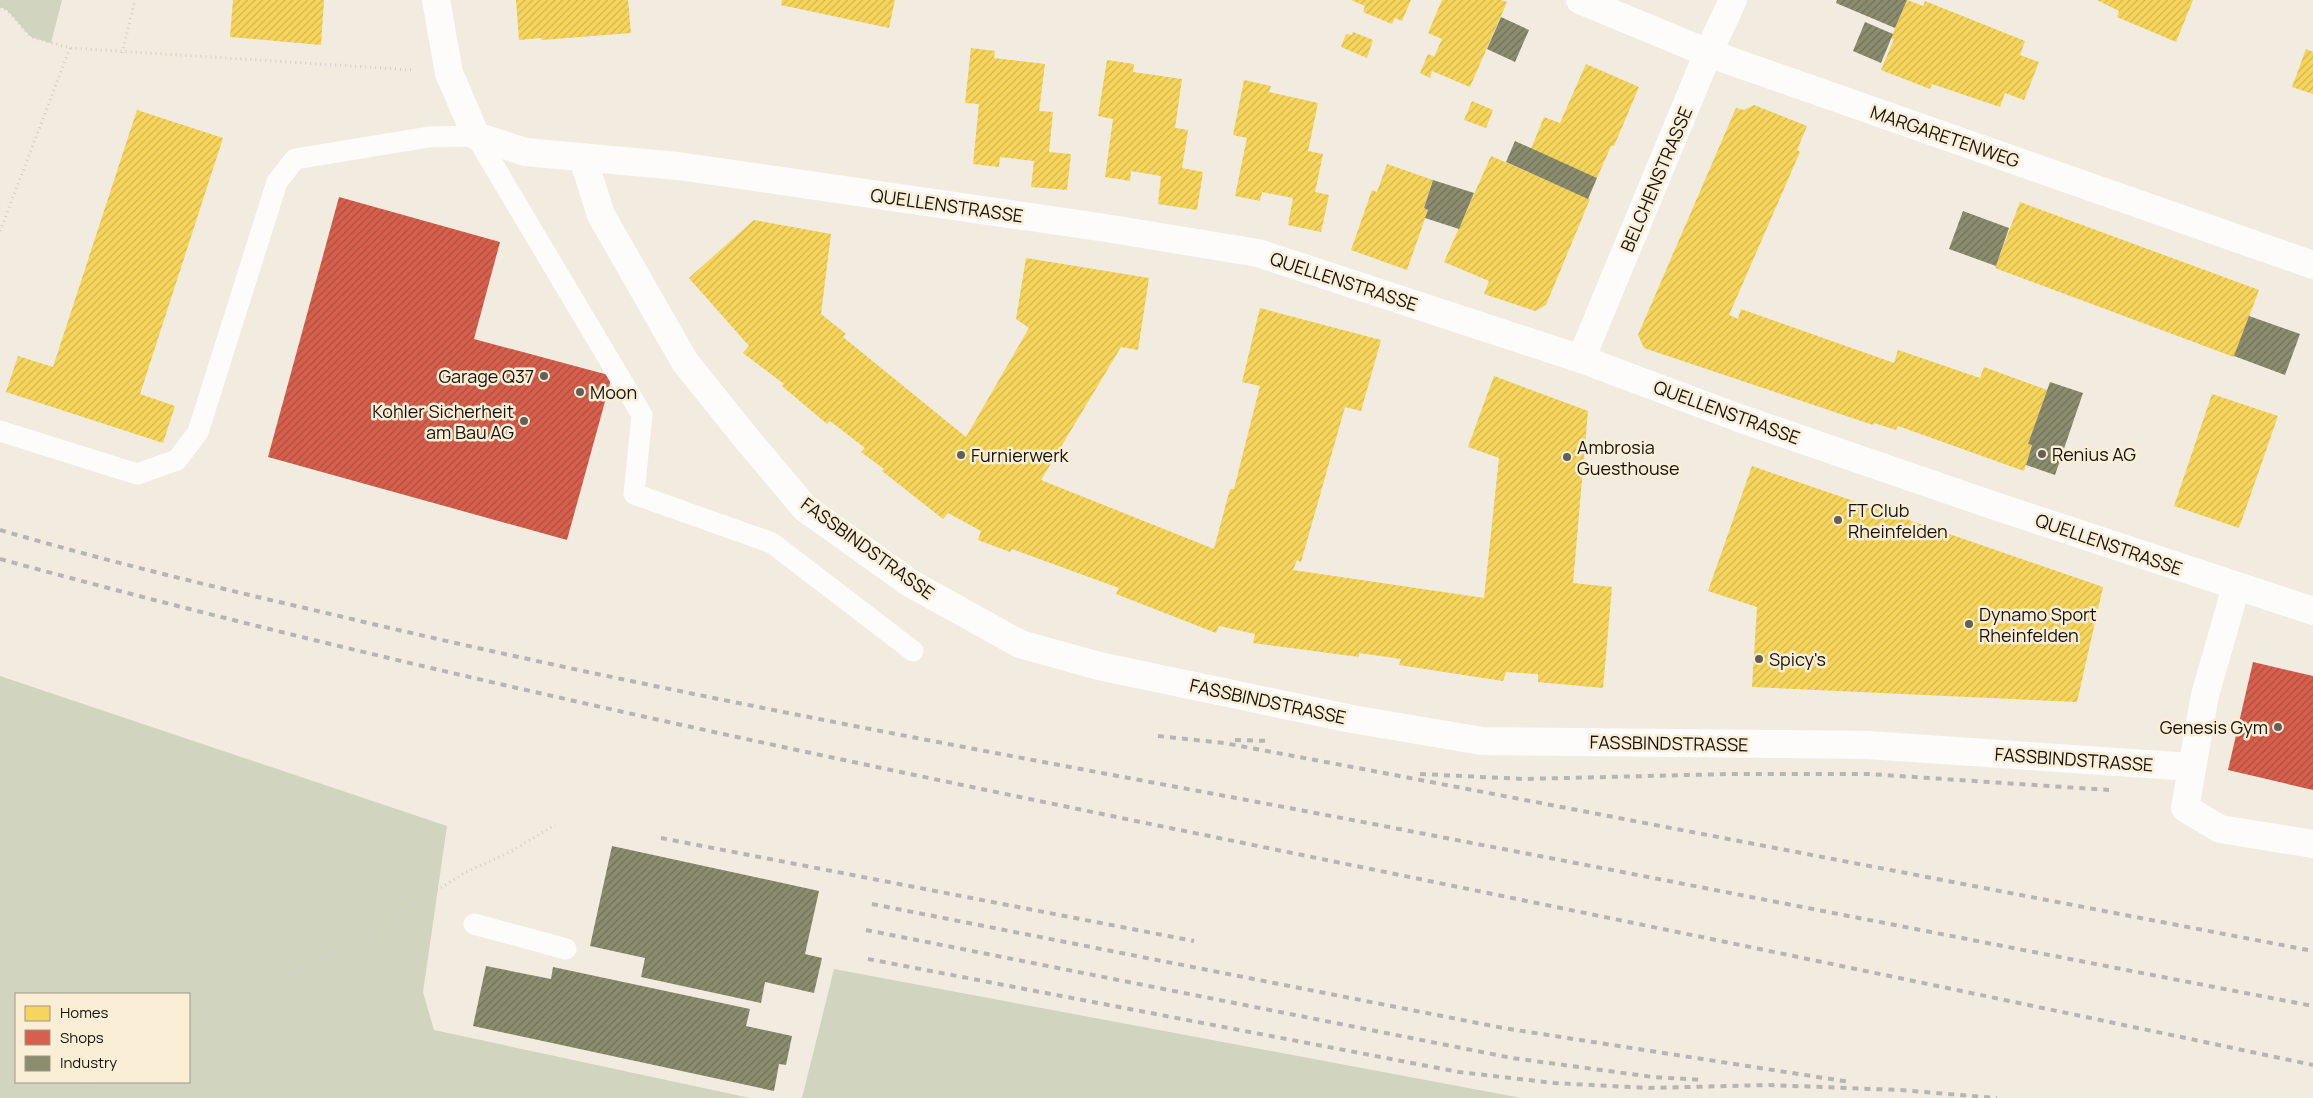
<svg xmlns="http://www.w3.org/2000/svg" width="2313" height="1098" font-family="Manrope,sans-serif">
	<style>
		.green { fill: #d1d5c0; fill-rule: evenodd }
		.homes { fill: url(#homes-hatch) }
		.shops { fill: url(#shops-hatch) }
		.industry { fill: url(#industry-hatch) }
		.lines { fill: none; stroke-linecap: round; stroke-linejoin: round }
		.path { stroke: #d0cecb; stroke-width: 3; stroke-dasharray: 1 4; stroke-linecap: butt }
		.lane { stroke: #fdfcfa; stroke-width: 21 }
		.street { stroke: #fdfcfa; stroke-width: 28 }
		.rail { stroke: #b7b5b3; stroke-width: 4; stroke-dasharray: 6 6; stroke-linecap: butt }
		.poi-dot { fill: #645f55; stroke: #faeed7; stroke-width: 2 }
		.labels { text-anchor: middle; dominant-baseline: central; stroke-width: 5; stroke-linejoin: round; paint-order: stroke }
		.street-label { font-size: 18px; fill: #17130a; stroke: #faeed7 }
		.poi-label { font-size: 18px; fill: #17130a; stroke: #faeed7; text-anchor: start }
	</style>
	<defs>
		<pattern id="homes-hatch" width="6" height="6" patternUnits="userSpaceOnUse" patternTransform="scale(1.25)"><rect width="6" height="6" fill="#f6d55c"/><path d="M-1 1l2-2M0 6l6-6M5 7l2-2" fill="none" stroke="#d2b64f"/></pattern>
		<pattern id="shops-hatch" width="6" height="6" patternUnits="userSpaceOnUse" patternTransform="scale(1.25)"><rect width="6" height="6" fill="#d6604d"/><path d="M-1 1l2-2M0 6l6-6M5 7l2-2" fill="none" stroke="#ad4e3e"/></pattern>
		<pattern id="industry-hatch" width="6" height="6" patternUnits="userSpaceOnUse" patternTransform="scale(1.25)"><rect width="6" height="6" fill="#8c8c6e"/><path d="M-1 1l2-2M0 6l6-6M5 7l2-2" fill="none" stroke="#717159"/></pattern>
	</defs>
	<rect width="100%" height="100%" fill="#f2ebdf"/>
	<g class="green">
		<path d="M0,0H62L51,43L31,37L7,10L0,7Z"/>
		<path d="M0,676L447,826L423,992L434,1030L750,1098H0ZM16,994H189V1082H16Z"/>
		<path d="M834,969L1511,1096L1520,1098H802Z"/>
	</g>
	<g class="homes">
		<path d="M233,0H324L321,45L230,37Z"/>
		<path d="M516,0H628L631,33L542,40L541,38L519,40Z"/>
		<path d="M782,0H895L889,28L781,5Z"/>
		<path d="M1351,0H1411L1402,21L1395,18L1392,24L1363,12L1365,6Z"/>
		<path d="M1442,0H1501L1507,2L1470,87L1432,71L1430,78L1420,73L1428,54L1434,57L1442,39L1428,33Z"/>
		<path d="M1907,0L1923,6L1925,1L2025,41L2020,55L2039,62L2024,100L2005,93L2000,107L1932,84L1930,89L1881,70L1894,39L1891,38Z"/>
		<path d="M2097,0H2193L2176,42L2117,17L2119,11Z"/>
		<path d="M1353,32L1373,40L1367,58L1341,47L1346,34L1352,35Z"/>
		<path d="M971,48L995,51L994,58L1045,64L1039,111L1053,112L1049,152L1071,154L1067,190L1031,187L1034,161L1000,157L999,167L973,164L979,104L965,103Z"/>
		<path d="M2306,49L2313,52V94L2292,87Z"/>
		<path d="M1107,60L1134,64L1133,72L1182,79L1175,128L1188,130L1182,168L1203,172L1197,210L1158,204L1161,176L1131,171L1130,181L1105,177L1113,119L1098,116Z"/>
		<path d="M1586,64L1639,87L1614,146H1611L1597,178L1531,149L1544,117L1560,123Z"/>
		<path d="M1244,80L1271,86L1269,92L1318,103L1308,151L1323,154L1315,192L1329,195L1321,232L1288,225L1293,198L1262,192L1260,201L1235,196L1247,138L1233,135Z"/>
		<path d="M1472,101L1493,110L1486,128L1464,120Z"/>
		<path d="M1754,105L1807,126L1797,150L1800,152L1729,315L1738,319L1741,309L1894,363L1898,350L1980,378L1984,367L2047,390L2028,444L2032,445L2024,471L1898,426L1896,430L1874,423L1873,425L1644,348L1638,335L1736,108L1744,110Z"/>
		<path d="M137,110L223,138L140,394L175,406L163,443L6,392L18,356L53,367Z"/>
		<path d="M1491,156L1590,199L1546,305L1535,311L1484,294L1489,281L1444,262Z"/>
		<path d="M1387,164L1433,180L1424,208L1428,210L1407,270L1351,250L1372,190L1377,192Z"/>
		<path d="M2020,202L2259,290L2234,357L1995,268Z"/>
		<path d="M754,220L831,234L821,314L846,334L843,337L966,437L1029,328L1016,319L1026,258L1149,278L1138,350L1121,347L1041,480L1214,549L1230,489H1234L1260,386L1242,382L1260,308L1381,340L1361,411L1345,407L1301,562L1297,560L1293,570L1484,598L1499,458L1468,447L1494,376L1588,411L1573,583L1612,587L1603,688L1538,682V674L1506,672L1503,681L1399,665L1401,659L1359,653V657L1253,643L1255,634L1219,626L1216,633L1116,594L1119,588L1012,549L1010,552L978,540L981,531L948,513L943,519L882,471L884,469L861,452L865,448L830,421L827,424L782,386L784,384L743,353L749,346L689,278Z"/>
		<path d="M2212,394L2278,416L2239,528L2174,506Z"/>
		<path d="M1752,466L2103,587L2077,702L1752,687L1757,607L1708,591Z"/>
	</g>
	<g class="shops">
		<path d="M339,197L500,242L474,339L612,376L567,540L268,457Z"/>
		<path d="M2253,662L2313,676V790L2228,770Z"/>
	</g>
	<g class="industry">
		<path d="M1837,0H1907L1895,28L1836,3Z"/>
		<path d="M1501,17L1529,30L1515,62L1487,49Z"/>
		<path d="M1865,22L1893,34L1881,63L1853,51Z"/>
		<path d="M1515,141L1597,178L1588,199L1506,162Z"/>
		<path d="M1433,180L1474,193L1459,229L1425,218L1428,210L1424,208Z"/>
		<path d="M1963,211L2009,228L1996,266L1949,249Z"/>
		<path d="M2249,316L2300,334L2285,375L2234,356Z"/>
		<path d="M2050,382L2083,393L2055,475L2026,465L2032,445L2028,444Z"/>
		<path d="M612,846L819,891L805,954L822,958L814,993L765,982L761,1003L641,977L645,958L590,946Z"/>
		<path d="M486,966L551,979L553,967L750,1009L746,1026L792,1036L786,1065L779,1064L774,1091L473,1026Z"/>
	</g>
	<g class="lines">
		<g class="path">
			<path d="M0,7L7,10L31,37L70,48L414,70"/>
			<path d="M122,53L135,0"/>
			<path d="M0,231L70,48"/>
			<path d="M189,1031L374,929L466,872L510,852L555,825"/>
			<path d="M68,1098L97,1082"/>
		</g>
		<g class="lane">
			<path d="M0,431L137,474L177,460L198,432L277,182L295,159L429,137L476,136L642,415L634,494L772,543L913,651"/>
			<path d="M474,924L566,949"/>
		</g>
		<g class="street">
			<path d="M436,0L449,73L476,136L525,152L678,166L1106,228L1258,253L1581,359L1739,418L1992,505L2313,611"/>
			<path d="M1580,0L1708,53L2313,265"/>
			<path d="M583,158L601,215L685,362L746,438L805,508L910,583L1020,644L1099,666L1352,719L1482,741L1868,745L2191,767"/>
			<path d="M1581,359L1708,53L1733,0"/>
			<path d="M2236,587L2205,695L2185,808L2220,829L2313,844"/>
		</g>
		<g class="rail">
			<path d="M0,530C106,561 214,587 322,612C630,686 941,743 1252,801C1606,868 1959,938 2313,1006"/>
			<path d="M0,559C413,672 833,759 1253,845C1606,917 1960,990 2313,1065"/>
			<path d="M1158,736L1224,743L1363,769L2313,951"/>
			<path d="M1235,740L1270,741"/>
			<path d="M1420,774L1524,779L1730,774H1869L2109,790"/>
			<path d="M661,838L1194,941"/>
			<path d="M872,904L1503,1028L1850,1082"/>
			<path d="M866,930L1512,1058L1653,1077L1704,1080"/>
			<path d="M868,959L1459,1072L1554,1083L1649,1088L1769,1085L1899,1090L1997,1098"/>
		</g>
	</g>
	<g class="poi-dot">
		<circle cx="544" cy="376" r="5"/>
		<circle cx="580" cy="392" r="5"/>
		<circle cx="524" cy="421" r="5"/>
		<circle cx="2042" cy="454" r="5"/>
		<circle cx="961" cy="455" r="5"/>
		<circle cx="1567" cy="457" r="5"/>
		<circle cx="1838" cy="520" r="5"/>
		<circle cx="1969" cy="624" r="5"/>
		<circle cx="1759" cy="659" r="5"/>
		<circle cx="2278" cy="727" r="5"/>
	</g>
	<g class="labels">
		<g class="street-label">
			<text transform="translate(1945 136) rotate(19)">MARGARETENWEG</text>
			<text transform="translate(1656 179) rotate(-67)">BELCHENSTRASSE</text>
			<text transform="translate(947 205) rotate(8)">QUELLENSTRASSE</text>
			<text transform="translate(1344 281) rotate(18)">QUELLENSTRASSE</text>
			<text transform="translate(1727 412) rotate(20)">QUELLENSTRASSE</text>
			<text transform="translate(2109 544) rotate(19)">QUELLENSTRASSE</text>
			<text transform="translate(868 548) rotate(36)">FASSBINDSTRASSE</text>
			<text transform="translate(1268 701) rotate(12)">FASSBINDSTRASSE</text>
			<text transform="translate(1669 743) rotate(1)">FASSBINDSTRASSE</text>
			<text transform="translate(2074 759) rotate(4)">FASSBINDSTRASSE</text>
		</g>
		<g class="poi-label">
			<text x="534" y="376" text-anchor="end">Garage Q37</text>
			<text x="590" y="392">Moon</text>
			<text x="514" y="411" text-anchor="end">Kohler Sicherheit<tspan x="514" dy="21">am Bau AG</tspan></text>
			<text x="1577" y="447">Ambrosia<tspan x="1577" dy="21">Guesthouse</tspan></text>
			<text x="2052" y="454">Renius AG</text>
			<text x="971" y="455">Furnierwerk</text>
			<text x="1848" y="510">FT Club<tspan x="1848" dy="21">Rheinfelden</tspan></text>
			<text x="1979" y="614">Dynamo Sport<tspan x="1979" dy="21">Rheinfelden</tspan></text>
			<text x="1769" y="659">Spicy's</text>
			<text x="2268" y="727" text-anchor="end">Genesis Gym</text>
		</g>
	</g>
	<rect x="15" y="993" width="175" height="90" fill="#faeed7" stroke="#9f9685"/>
	<rect x="25" y="1006" width="25" height="15" fill="#f6d55c" stroke="#9f9685"/>
	<text x="60" y="1018" font-size="15" fill="#17130a">Homes</text>
	<rect x="25" y="1030" width="25" height="15" fill="#d6604d" stroke="#9f9685"/>
	<text x="60" y="1043" font-size="15" fill="#17130a">Shops</text>
	<rect x="25" y="1056" width="25" height="15" fill="#8c8c6e" stroke="#9f9685"/>
	<text x="60" y="1068" font-size="15" fill="#17130a">Industry</text>
</svg>
